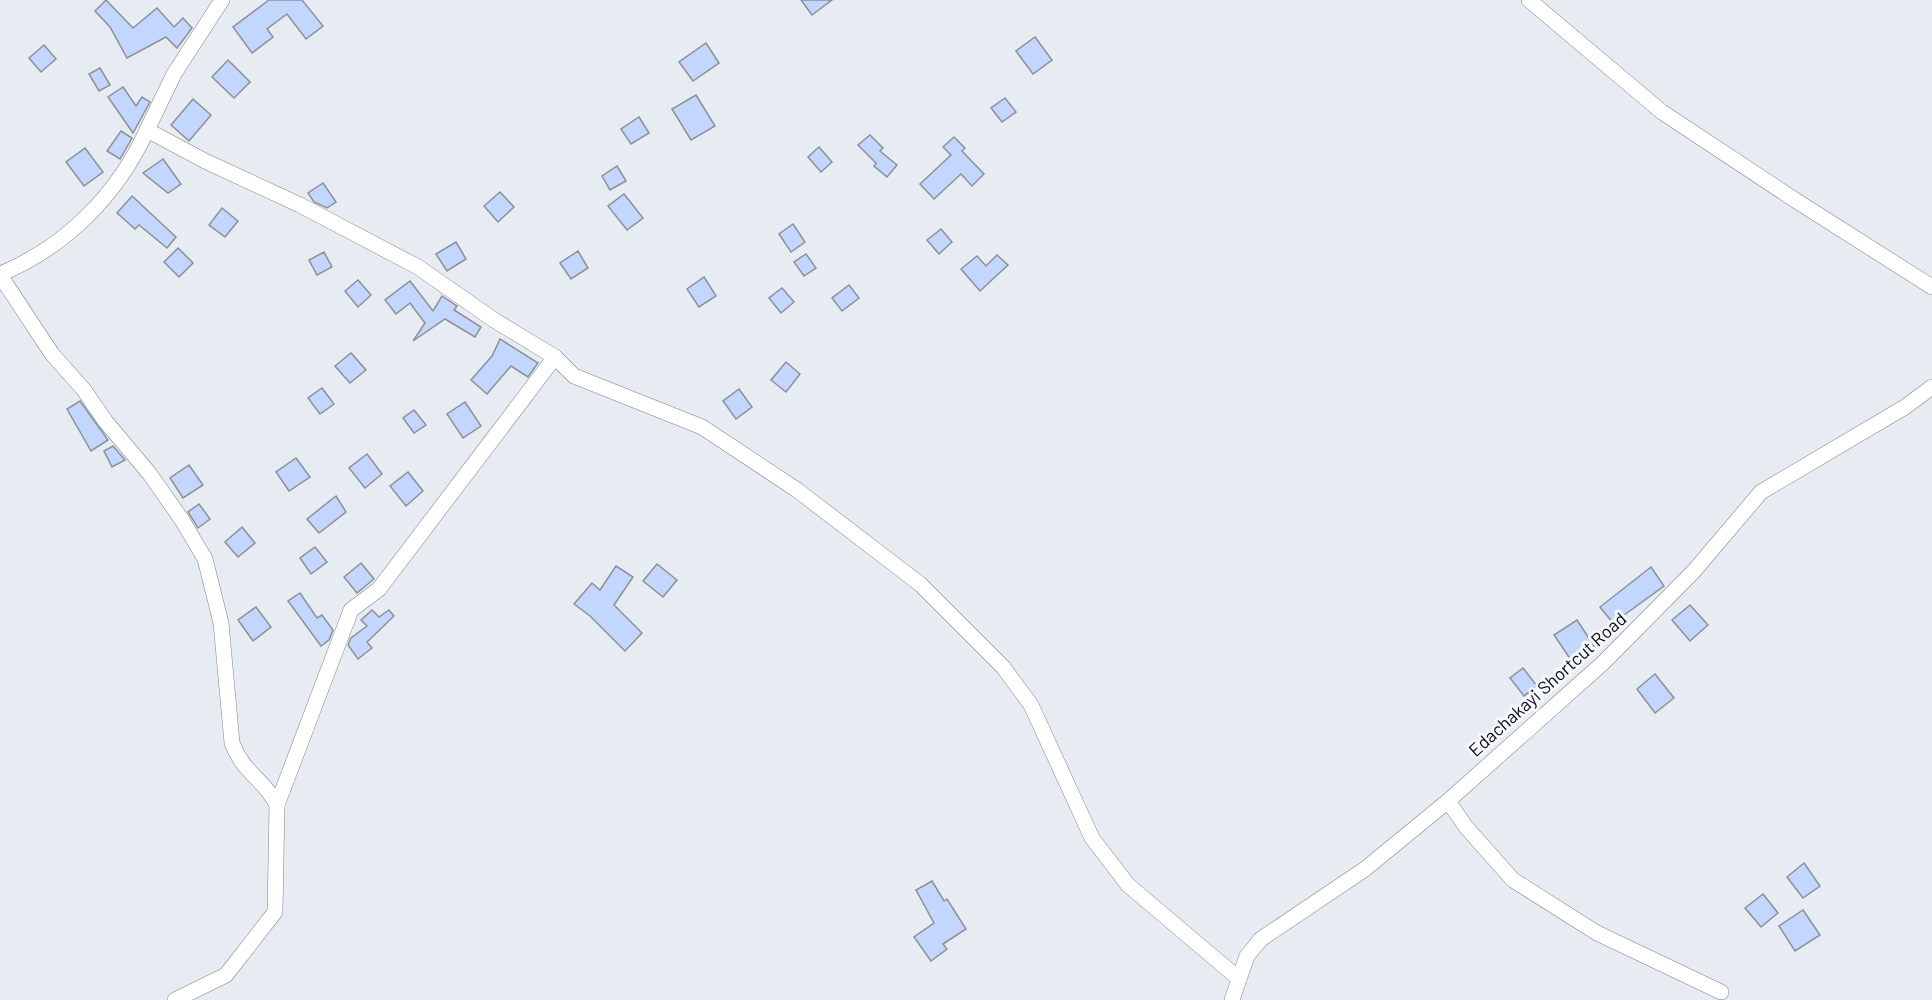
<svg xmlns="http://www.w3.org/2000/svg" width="1932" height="1000" font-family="Barlow,sans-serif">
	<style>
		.building { fill: #c3d6fe; stroke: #8d9096; stroke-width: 1.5 }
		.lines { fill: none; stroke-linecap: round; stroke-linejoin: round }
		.minor-casing { stroke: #80838a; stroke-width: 16 }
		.minor { stroke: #fff; stroke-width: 15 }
		.labels { text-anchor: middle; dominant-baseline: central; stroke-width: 6; stroke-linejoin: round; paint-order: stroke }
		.street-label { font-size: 18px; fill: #0a0b0e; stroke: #f5f8fe }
	</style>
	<rect width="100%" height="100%" fill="#e7ebf2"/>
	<g class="building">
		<path d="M106,0L133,28L157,8L174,27L183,18L192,28L177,48L166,37L127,58L110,27L95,11Z"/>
		<path d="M269,0H302L323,26L306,39L287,14L267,29L273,37L252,53L233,27Z"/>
		<path d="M801,0H832L812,15Z"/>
		<path d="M1035,37L1052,60L1033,74L1016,51Z"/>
		<path d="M706,43L719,63L693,81L679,62Z"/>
		<path d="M44,45L56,59L41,72L29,58Z"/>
		<path d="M228,60L250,82L234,98L212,77Z"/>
		<path d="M100,68L110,85L99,91L89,74Z"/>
		<path d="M123,87L136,106L142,97L150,102L133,133L108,97Z"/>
		<path d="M696,95L715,126L691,140L672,109Z"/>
		<path d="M1005,98L1016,112L1002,122L991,108Z"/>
		<path d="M193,99L211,115L189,141L171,125Z"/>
		<path d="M639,117L649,133L631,144L621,129Z"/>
		<path d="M121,131L132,138L120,159L107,151Z"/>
		<path d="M870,135L883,148L880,151L897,165L887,177L874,166L876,163L858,145Z"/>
		<path d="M954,137L965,148L962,151L984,174L972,186L961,174L934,199L920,184L951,155L943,147Z"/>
		<path d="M819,147L832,162L821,172L808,157Z"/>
		<path d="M85,148L103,172L84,186L66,162Z"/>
		<path d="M163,159L181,184L168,193L143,173Z"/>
		<path d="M617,166L626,181L610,190L602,176Z"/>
		<path d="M323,183L336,202L327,208L314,202L308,193Z"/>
		<path d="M500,192L514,207L498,222L484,206Z"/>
		<path d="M624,194L643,218L627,230L608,206Z"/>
		<path d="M132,196L176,237L167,248L139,225L135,229L117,213Z"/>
		<path d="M222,208L238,221L225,237L209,225Z"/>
		<path d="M793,224L805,242L791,252L779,234Z"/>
		<path d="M941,229L952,242L939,254L927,240Z"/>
		<path d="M456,242L466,259L447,271L436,254Z"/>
		<path d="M178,248L193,263L179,277L164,262Z"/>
		<path d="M578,251L588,268L571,279L560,263Z"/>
		<path d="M324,252L332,267L317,275L309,260Z"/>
		<path d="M806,254L816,268L804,276L794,262Z"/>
		<path d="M997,255L1008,265L980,291L961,269L977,256L986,266Z"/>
		<path d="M704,277L716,296L699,307L687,289Z"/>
		<path d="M358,280L371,295L358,307L345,291Z"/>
		<path d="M410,281L433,311L442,296L457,306L454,310L481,327L475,337L445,319L413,341L425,323L410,303L396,314L385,300Z"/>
		<path d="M849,285L859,298L842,311L832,298Z"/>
		<path d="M782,288L794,302L781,313L769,298Z"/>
		<path d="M500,339L538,363L528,377L511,366L487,394L471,380L492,356Z"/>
		<path d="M351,353L366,370L350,383L335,366Z"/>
		<path d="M786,362L800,374L786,392L771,380Z"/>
		<path d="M322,388L334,404L320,414L308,398Z"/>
		<path d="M739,389L752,407L736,419L723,401Z"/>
		<path d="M80,401L108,440L91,451L67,409Z"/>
		<path d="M465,402L481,426L463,438L447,414Z"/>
		<path d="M414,410L426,425L414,433L403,418Z"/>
		<path d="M113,446L125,460L112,467L104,451Z"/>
		<path d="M367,454L382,474L365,488L349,468Z"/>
		<path d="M296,458L310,477L289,491L276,472Z"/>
		<path d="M189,465L203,485L183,498L170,478Z"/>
		<path d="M408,472L423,491L406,506L390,486Z"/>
		<path d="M336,496L346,512L319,533L307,519Z"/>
		<path d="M199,504L210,519L198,528L188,512Z"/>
		<path d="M242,527L255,543L238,557L225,542Z"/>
		<path d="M315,547L327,562L311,574L300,558Z"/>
		<path d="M361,563L374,579L357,593L344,577Z"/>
		<path d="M657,564L677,580L663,597L643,581Z"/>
		<path d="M616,566L633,577L614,605L642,633L625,651L590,616L574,604L592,583L600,590Z"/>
		<path d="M1651,567L1664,586L1613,623L1600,607Z"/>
		<path d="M300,593L317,618L322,615L333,630L329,640L321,646L288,601Z"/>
		<path d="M1690,605L1708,625L1690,641L1672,620Z"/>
		<path d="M256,607L271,627L253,641L238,620Z"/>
		<path d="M372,610L379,617L389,610L394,616L367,642L372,648L358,659L348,645L351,638L367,626L361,620Z"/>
		<path d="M1577,620L1596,649L1573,663L1554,635Z"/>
		<path d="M1523,668L1537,686L1524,696L1510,678Z"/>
		<path d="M1655,674L1674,698L1655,713L1637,689Z"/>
		<path d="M1804,863L1820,886L1803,898L1787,877Z"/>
		<path d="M932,881L944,901L947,899L966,929L943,944L947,949L931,961L914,937L934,923L916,890Z"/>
		<path d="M1763,894L1778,913L1761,927L1745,908Z"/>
		<path d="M1803,910L1820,935L1795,951L1779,926Z"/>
	</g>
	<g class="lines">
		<defs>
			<g id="minor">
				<path d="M1529,0L1662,112L1795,200L1932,287"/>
				<path d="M147,130L174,74L222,0"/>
				<path d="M0,274C66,247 118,194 147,130L205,161L300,205L418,267L494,320L555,357L574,376L702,427L797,490L920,584L1003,667L1031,705L1092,838L1128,885L1238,978"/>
				<path d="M0,275L52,354L84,390L106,422L149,473L182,520L205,559L221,623L232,743C243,773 264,779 277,805L275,912L226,975L175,1000"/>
				<path d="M1448,801L1466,827L1513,880L1597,933L1721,992"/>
				<path d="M277,805L351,610L379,589L555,357"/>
				<path d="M1232,1000L1247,956L1261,939L1365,869L1448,801L1603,663L1694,571L1761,492L1905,407L1932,387"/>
			</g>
		</defs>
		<use href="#minor" class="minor-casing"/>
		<use href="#minor" class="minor"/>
	</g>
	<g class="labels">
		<g class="street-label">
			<text transform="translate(1547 684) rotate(-42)">Edachakayi Shortcut Road</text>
		</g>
	</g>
</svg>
